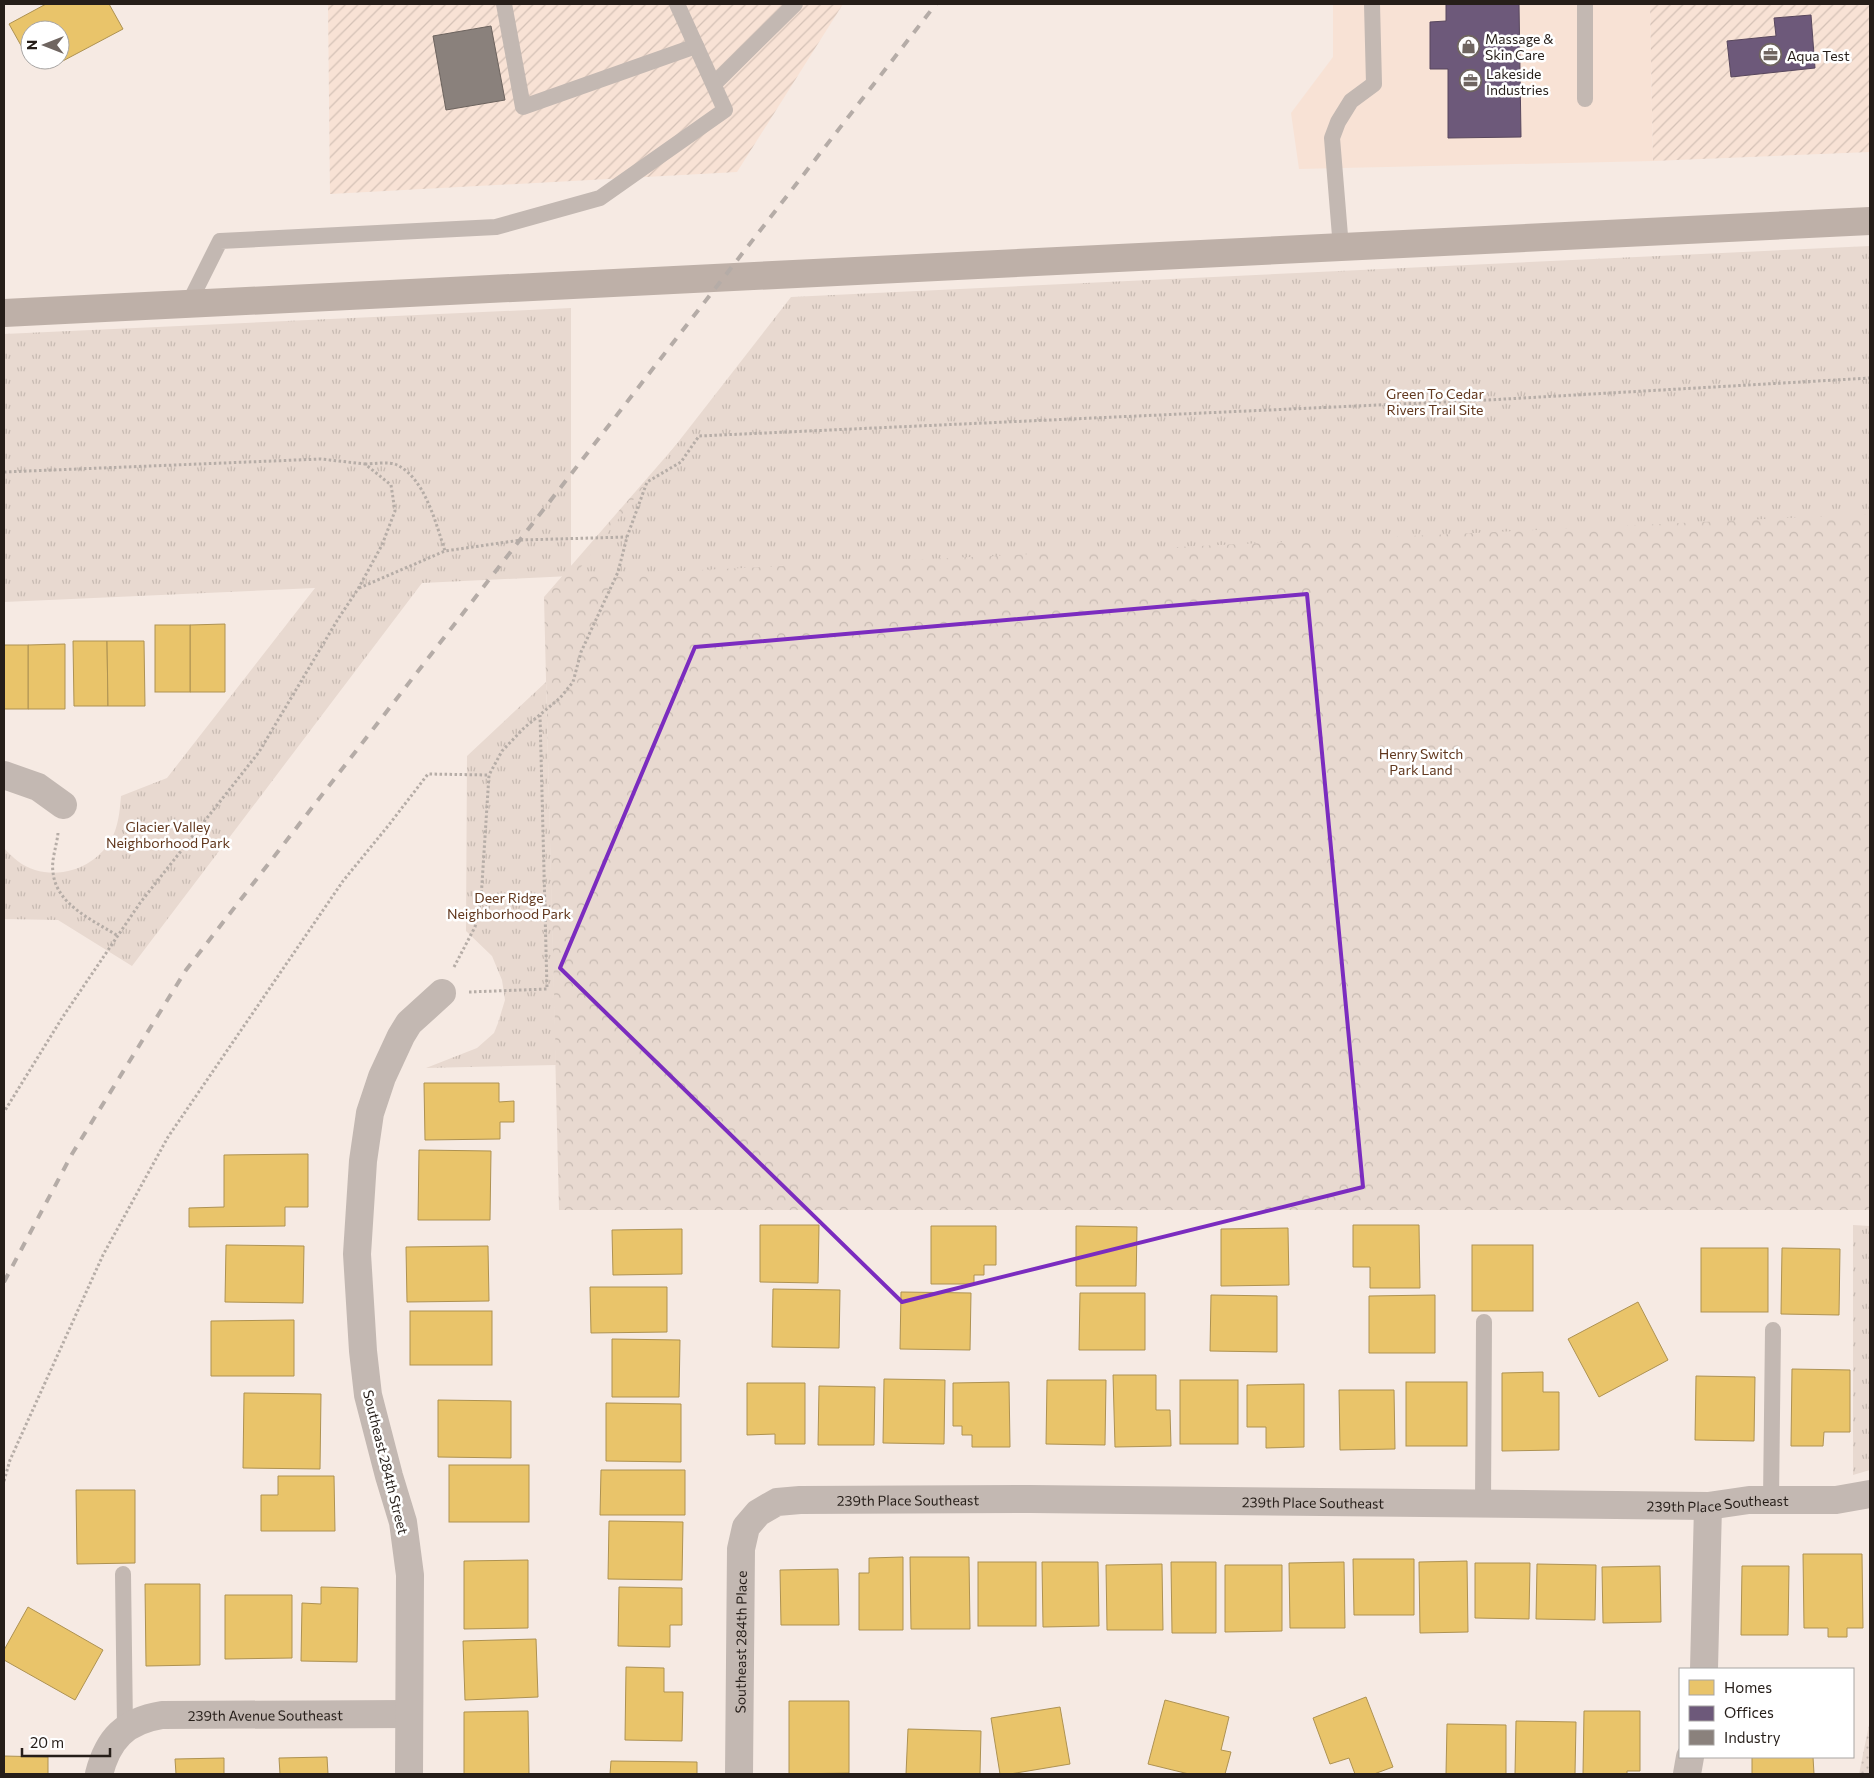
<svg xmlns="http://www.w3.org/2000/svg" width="1874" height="1778" font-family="Commissioner,sans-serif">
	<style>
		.built { fill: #f8e2d5 }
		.industrial { fill: url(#industrial-furrows) }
		.grass { fill: url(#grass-dots) }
		.forest { fill: url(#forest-crowns) }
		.park { fill: url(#park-tufts) }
		.homes { fill: #e9c46a; stroke: #ae9252 }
		.offices { fill: #6d597a; stroke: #58475d }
		.industry { fill: #8a817c; stroke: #6c635e }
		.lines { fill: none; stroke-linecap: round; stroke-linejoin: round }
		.path { stroke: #b6ada7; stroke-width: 3; stroke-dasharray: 2.5 2.5; stroke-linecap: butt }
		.service { stroke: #c3b8b2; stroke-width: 16 }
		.minor { stroke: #c3b8b2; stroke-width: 28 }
		.primary { stroke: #beb0a8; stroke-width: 28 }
		.rail { stroke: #b5aca7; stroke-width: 4; stroke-dasharray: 9 9; stroke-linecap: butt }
		.marked { fill: none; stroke: #7b2cbf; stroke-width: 4; stroke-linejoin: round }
		.labels { text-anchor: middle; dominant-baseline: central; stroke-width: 5; stroke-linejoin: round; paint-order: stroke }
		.poi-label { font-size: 14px; fill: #261e19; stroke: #fff; text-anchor: start }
		.park-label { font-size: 14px; fill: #61371d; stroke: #fff }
		.street-label { font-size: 14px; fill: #261e19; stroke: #fff }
	</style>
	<defs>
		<pattern id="industrial-furrows" width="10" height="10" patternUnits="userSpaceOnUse" patternTransform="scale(1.25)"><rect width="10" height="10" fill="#f8e2d5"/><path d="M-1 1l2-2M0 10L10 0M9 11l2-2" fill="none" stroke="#d4c1b6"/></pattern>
		<pattern id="grass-dots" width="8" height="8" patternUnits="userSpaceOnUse" patternTransform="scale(1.25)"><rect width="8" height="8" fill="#e8d9d0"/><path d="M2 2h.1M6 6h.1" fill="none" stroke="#c7bab2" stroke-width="1.8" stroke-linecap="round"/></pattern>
		<pattern id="forest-crowns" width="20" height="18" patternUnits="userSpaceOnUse" patternTransform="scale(1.25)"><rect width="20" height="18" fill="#e8d9d0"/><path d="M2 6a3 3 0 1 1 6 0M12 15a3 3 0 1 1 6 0" fill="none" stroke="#c7bab2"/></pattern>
		<pattern id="park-tufts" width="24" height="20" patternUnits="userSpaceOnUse" patternTransform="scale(1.25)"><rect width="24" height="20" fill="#e8d9d0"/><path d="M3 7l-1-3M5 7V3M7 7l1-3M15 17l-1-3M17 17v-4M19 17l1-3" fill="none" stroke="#c7bab2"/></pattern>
	</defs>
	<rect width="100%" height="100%" fill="#f6eae3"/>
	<path class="built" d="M1333,4H1650L1653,161L1299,169L1291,113L1333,57Z"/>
	<g class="industrial">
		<path d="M328,4H843L737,172L330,194Z"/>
		<path d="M1650,4H1870V152L1653,161Z"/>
	</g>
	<path class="grass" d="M1870,1720V1774H1859Z"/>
	<path class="forest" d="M1870,290V1210H559L544,597L761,347Z"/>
	<g class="park">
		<path d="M1870,246V514L574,576L791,297Z"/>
		<path d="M571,308V576L422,583L132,966L58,920L4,919V848C13,858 22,866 35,870C67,880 104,862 115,831C119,820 120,808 121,796L167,778L315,588L4,602V334Z"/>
		<path d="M546,682L556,1065L426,1068L477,1048L494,1033L498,1023L505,1000L502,980L492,956L466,931L467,756Z"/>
		<path d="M1853,1225L1870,1226V1470L1853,1475Z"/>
	</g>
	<g class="homes">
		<path d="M46,4H109L123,29L59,63L57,60H60V30H30V57L28,58L9,24Z"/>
		<path d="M225,624V692H190V625Z"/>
		<rect x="155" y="625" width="35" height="67"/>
		<path d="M73,641H107L108,706H74Z"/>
		<path d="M107,641H144L145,706H108Z"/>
		<path d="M65,644V709H28V645Z"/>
		<rect x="4" y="645" width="24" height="64"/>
		<path d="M424,1083H499V1102L514,1101V1122H500V1139L425,1140Z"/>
		<path d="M419,1150L491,1151L490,1220H418Z"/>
		<path d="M308,1154V1207H285V1226L189,1227V1208L224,1207V1155Z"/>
		<path d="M760,1225H819L818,1283L760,1282Z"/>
		<path d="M1353,1225H1419L1420,1288H1370V1267H1353Z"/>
		<path d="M931,1226H996V1265H984V1275H974V1284H931Z"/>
		<path d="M1076,1226L1137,1227L1136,1286H1076Z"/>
		<path d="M1288,1228L1289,1285L1221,1286V1229Z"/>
		<path d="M682,1229V1274L613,1275L612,1230Z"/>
		<path d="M226,1245L304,1246L303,1303L225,1302Z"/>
		<rect x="1472" y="1245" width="61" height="66"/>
		<path d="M488,1246L489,1301L407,1302L406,1247Z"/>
		<rect x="1701" y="1248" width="67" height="64"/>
		<path d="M1782,1248L1840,1249L1839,1315L1781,1314Z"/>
		<path d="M590,1287H667V1332L591,1333Z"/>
		<path d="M773,1289L840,1290L839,1348L772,1347Z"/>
		<path d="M901,1292L971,1293L970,1350L900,1349Z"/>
		<path d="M1080,1293H1145V1350H1079Z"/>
		<path d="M1211,1295L1277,1296V1352L1210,1351Z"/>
		<path d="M1435,1295V1353H1369V1296Z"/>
		<path d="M1638,1302L1668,1360L1599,1397L1568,1339Z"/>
		<rect x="410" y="1311" width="82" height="54"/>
		<path d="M294,1320V1376H211V1321Z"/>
		<path d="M612,1339L680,1340L679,1397H612Z"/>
		<path d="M1792,1369L1850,1370V1432H1824L1823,1446H1791Z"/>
		<path d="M1543,1372V1392H1559V1450L1502,1451V1373Z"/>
		<path d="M1113,1375H1156V1410H1170L1171,1446L1115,1447Z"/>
		<path d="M1696,1376L1755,1377L1754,1441L1695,1440Z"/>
		<path d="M884,1379L945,1380L944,1444L883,1443Z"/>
		<path d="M1047,1380H1106L1105,1445L1046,1444Z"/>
		<rect x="1180" y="1380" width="58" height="64"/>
		<path d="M1009,1382L1010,1447H972V1435H962V1426H953V1383Z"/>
		<rect x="1406" y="1382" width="61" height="64"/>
		<path d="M747,1383H805V1444H775V1434L747,1435Z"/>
		<path d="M1304,1384V1447L1266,1448V1427H1247V1385Z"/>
		<path d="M819,1386L875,1387L874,1445H818Z"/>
		<path d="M1339,1390H1394L1395,1449L1340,1450Z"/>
		<path d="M244,1393L321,1394L320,1469L243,1468Z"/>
		<path d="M438,1400L511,1401V1458L438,1457Z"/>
		<path d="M606,1403L681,1404V1462L606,1461Z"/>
		<rect x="449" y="1465" width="80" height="57"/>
		<path d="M601,1470H685V1515H600Z"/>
		<path d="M278,1476H334L335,1531H261V1495H278Z"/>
		<path d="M76,1490H135V1563L77,1564Z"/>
		<path d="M609,1521L683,1522L682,1580L608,1579Z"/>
		<path d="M1803,1554H1862L1863,1628H1847V1637H1828V1628H1804Z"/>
		<path d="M903,1557V1630H859V1573H869V1558Z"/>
		<path d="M910,1557H969L970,1629H911Z"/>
		<path d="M1353,1559H1414V1615H1354Z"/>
		<path d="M528,1560V1628L464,1629V1561Z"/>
		<path d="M1467,1561L1468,1632L1420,1633L1419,1562Z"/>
		<rect x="978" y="1562" width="58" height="64"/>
		<path d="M1042,1562H1098L1099,1626L1043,1627Z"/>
		<path d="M1171,1562H1216V1633H1172Z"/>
		<path d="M1344,1562L1345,1628H1290L1289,1563Z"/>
		<path d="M1475,1563H1530L1529,1619L1475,1618Z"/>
		<path d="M1162,1564L1163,1630H1107L1106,1565Z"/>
		<path d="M1537,1564L1596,1565L1595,1620L1536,1619Z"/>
		<path d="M1225,1565H1282V1631L1225,1632Z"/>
		<path d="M1660,1566L1661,1622L1603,1623L1602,1567Z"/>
		<path d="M1742,1566H1789L1788,1635H1741Z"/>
		<path d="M838,1569L839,1625H781L780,1570Z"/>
		<path d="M145,1584H200V1665L146,1666Z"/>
		<path d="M321,1587L358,1588L357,1662L301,1661L302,1603L321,1604Z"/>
		<path d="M619,1587L682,1588V1625H670V1647L618,1646Z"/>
		<path d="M225,1595H292V1658L225,1659Z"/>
		<path d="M28,1607L103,1650L75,1700L4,1660V1650Z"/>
		<path d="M536,1639L538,1697L465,1700L463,1641Z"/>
		<path d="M626,1667L664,1668V1692H683L682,1741L625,1740Z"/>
		<path d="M1366,1697L1393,1767L1374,1774H1355L1349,1758L1330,1764L1313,1718Z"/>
		<path d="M1165,1700L1229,1717L1221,1750L1231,1752L1225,1774H1189L1148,1764Z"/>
		<path d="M789,1701H849V1773L789,1774Z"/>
		<path d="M1060,1707L1070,1764L1010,1774H1000L991,1718Z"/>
		<path d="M528,1711L529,1774H464V1712Z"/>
		<path d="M1584,1711H1640V1771H1627V1774H1583Z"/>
		<path d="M1516,1721L1576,1722L1575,1774H1515Z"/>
		<path d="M1447,1724L1506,1725V1774H1446Z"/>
		<path d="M908,1729L981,1731L980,1774H906Z"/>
		<path d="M4,1756L48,1757V1774H4Z"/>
		<path d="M327,1757L328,1774H280L279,1758Z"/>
		<path d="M1752,1757H1813L1814,1774H1752Z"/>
		<path d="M224,1758V1774H176L175,1759Z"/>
		<path d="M611,1761L697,1762V1774H610Z"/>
	</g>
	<g class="offices">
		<path d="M1446,4H1519L1521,137L1448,138V69H1430V22L1446,21Z"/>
		<path d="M1811,15L1815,68L1731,77L1727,41L1776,36L1774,18Z"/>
	</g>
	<path class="industry" d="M491,26L505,100L446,110L433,36Z"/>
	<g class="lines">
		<g class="path">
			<path d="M365,464C374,464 389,461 397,465C425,478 436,524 445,551"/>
			<path d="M4,472L321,459L365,464L391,485L395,511L382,545L358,589L338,619L259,752L140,903L62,1018L4,1112"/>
			<path d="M359,588L445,551L521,540L627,537"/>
			<path d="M58,833C57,845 51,860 53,872C56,905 93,920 118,936"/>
			<path d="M454,967L475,927L481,899L489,775L502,751L524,728L560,698L573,682L581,652L618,572L627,537L647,482L681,462L699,436L1488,400L1870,378"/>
			<path d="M469,992L547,989L540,715"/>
			<path d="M4,1481L10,1460L103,1255L168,1137L343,881L388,826L428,774L489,775"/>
		</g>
		<g class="service">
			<path d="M504,4L523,107L696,46"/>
			<path d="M1585,4V99"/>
			<path d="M714,84L795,4"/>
			<path d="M1341,248L1332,138L1338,122L1351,101L1374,84L1372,4"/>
			<path d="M189,303L220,241L496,227L600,198L725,110L677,4"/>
			<path d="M1771,1500L1773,1330"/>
			<path d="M1483,1504L1484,1322"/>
			<path d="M123,1574L125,1728"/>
		</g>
		<g class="minor">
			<path d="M4,775L38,787L63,805"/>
			<path d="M1704,1669L1708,1506"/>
			<path id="s1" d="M99,1774C108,1739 125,1721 162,1715L409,1714"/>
			<path d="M409,1774L410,1575L403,1522L389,1476L368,1395L363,1351L357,1254L363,1161L370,1113L382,1077L401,1036L409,1023L442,993"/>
			<path id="s2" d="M739,1774L741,1549L746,1527L758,1513L777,1502L800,1500L1030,1499L1708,1506L1749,1500H1836L1870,1494"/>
			<path d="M1687,1774L1690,1757"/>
		</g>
		<path class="primary" d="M4,313L1870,221"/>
		<path class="rail" d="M4,1282L72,1154L186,970L936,4"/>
	</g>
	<path class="marked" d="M1307,594L1363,1187L902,1302L560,968L695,647Z"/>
	<defs>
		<symbol id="shop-ring" viewBox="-11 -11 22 22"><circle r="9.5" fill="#fff" stroke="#6f6560" stroke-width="1.5"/><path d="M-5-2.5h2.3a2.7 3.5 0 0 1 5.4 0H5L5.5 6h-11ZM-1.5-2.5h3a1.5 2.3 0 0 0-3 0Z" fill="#6f6560"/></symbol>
		<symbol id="office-ring" viewBox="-11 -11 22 22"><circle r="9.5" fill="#fff" stroke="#6f6560" stroke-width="1.5"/><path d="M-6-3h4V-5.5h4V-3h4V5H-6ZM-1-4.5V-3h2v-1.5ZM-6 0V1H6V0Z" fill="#6f6560"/></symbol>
	</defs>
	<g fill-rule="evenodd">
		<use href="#shop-ring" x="1456" y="34" width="25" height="25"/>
		<use href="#office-ring" x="1758" y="42" width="25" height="25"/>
		<use href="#office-ring" x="1458" y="68" width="25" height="25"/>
	</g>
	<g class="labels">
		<g class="poi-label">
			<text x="1485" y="38">Massage &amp;<tspan x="1485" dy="16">Skin Care</tspan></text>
			<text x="1787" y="55">Aqua Test</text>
			<text x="1486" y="73">Lakeside<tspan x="1486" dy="16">Industries</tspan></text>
		</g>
		<g class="park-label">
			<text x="1435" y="393">Green To Cedar<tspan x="1435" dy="16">Rivers Trail Site</tspan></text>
			<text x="1421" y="753">Henry Switch<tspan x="1421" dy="16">Park Land</tspan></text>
			<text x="168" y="826">Glacier Valley<tspan x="168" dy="16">Neighborhood Park</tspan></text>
			<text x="509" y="897">Deer Ridge<tspan x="509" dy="16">Neighborhood Park</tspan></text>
		</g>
		<g class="street-label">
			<text transform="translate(386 1462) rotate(76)">Southeast 284th Street</text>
			<text stroke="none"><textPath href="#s2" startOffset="419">239th Place Southeast</textPath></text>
			<text stroke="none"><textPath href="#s2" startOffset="824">239th Place Southeast</textPath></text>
			<text stroke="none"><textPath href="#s2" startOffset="1229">239th Place Southeast</textPath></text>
			<text stroke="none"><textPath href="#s2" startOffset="132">Southeast 284th Place</textPath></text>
			<text stroke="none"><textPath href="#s1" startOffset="196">239th Avenue Southeast</textPath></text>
		</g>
	</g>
	<rect width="1874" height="1778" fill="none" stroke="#261e19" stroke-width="10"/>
	<rect x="1679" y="1668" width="175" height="90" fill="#ffffff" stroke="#a8a5a3"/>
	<rect x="1689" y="1680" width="25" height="15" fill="#e9c46a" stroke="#a8a5a3"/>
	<text x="1724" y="1693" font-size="15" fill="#261e19">Homes</text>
	<rect x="1689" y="1706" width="25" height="15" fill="#6d597a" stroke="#a8a5a3"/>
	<text x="1724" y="1718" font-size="15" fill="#261e19">Offices</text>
	<rect x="1689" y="1730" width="25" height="15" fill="#8a817c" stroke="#a8a5a3"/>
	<text x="1724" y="1743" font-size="15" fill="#261e19">Industry</text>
	<g transform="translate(45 45) rotate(270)"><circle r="24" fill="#ffffff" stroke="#a8a5a3"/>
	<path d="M0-4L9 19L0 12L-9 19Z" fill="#6f6560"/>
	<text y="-8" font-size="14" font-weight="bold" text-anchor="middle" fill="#261e19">N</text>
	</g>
	<path d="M22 1748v8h88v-8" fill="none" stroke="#261e19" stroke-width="2.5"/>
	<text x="30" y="1748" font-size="15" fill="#261e19" stroke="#ffffff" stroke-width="4" paint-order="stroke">20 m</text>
</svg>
